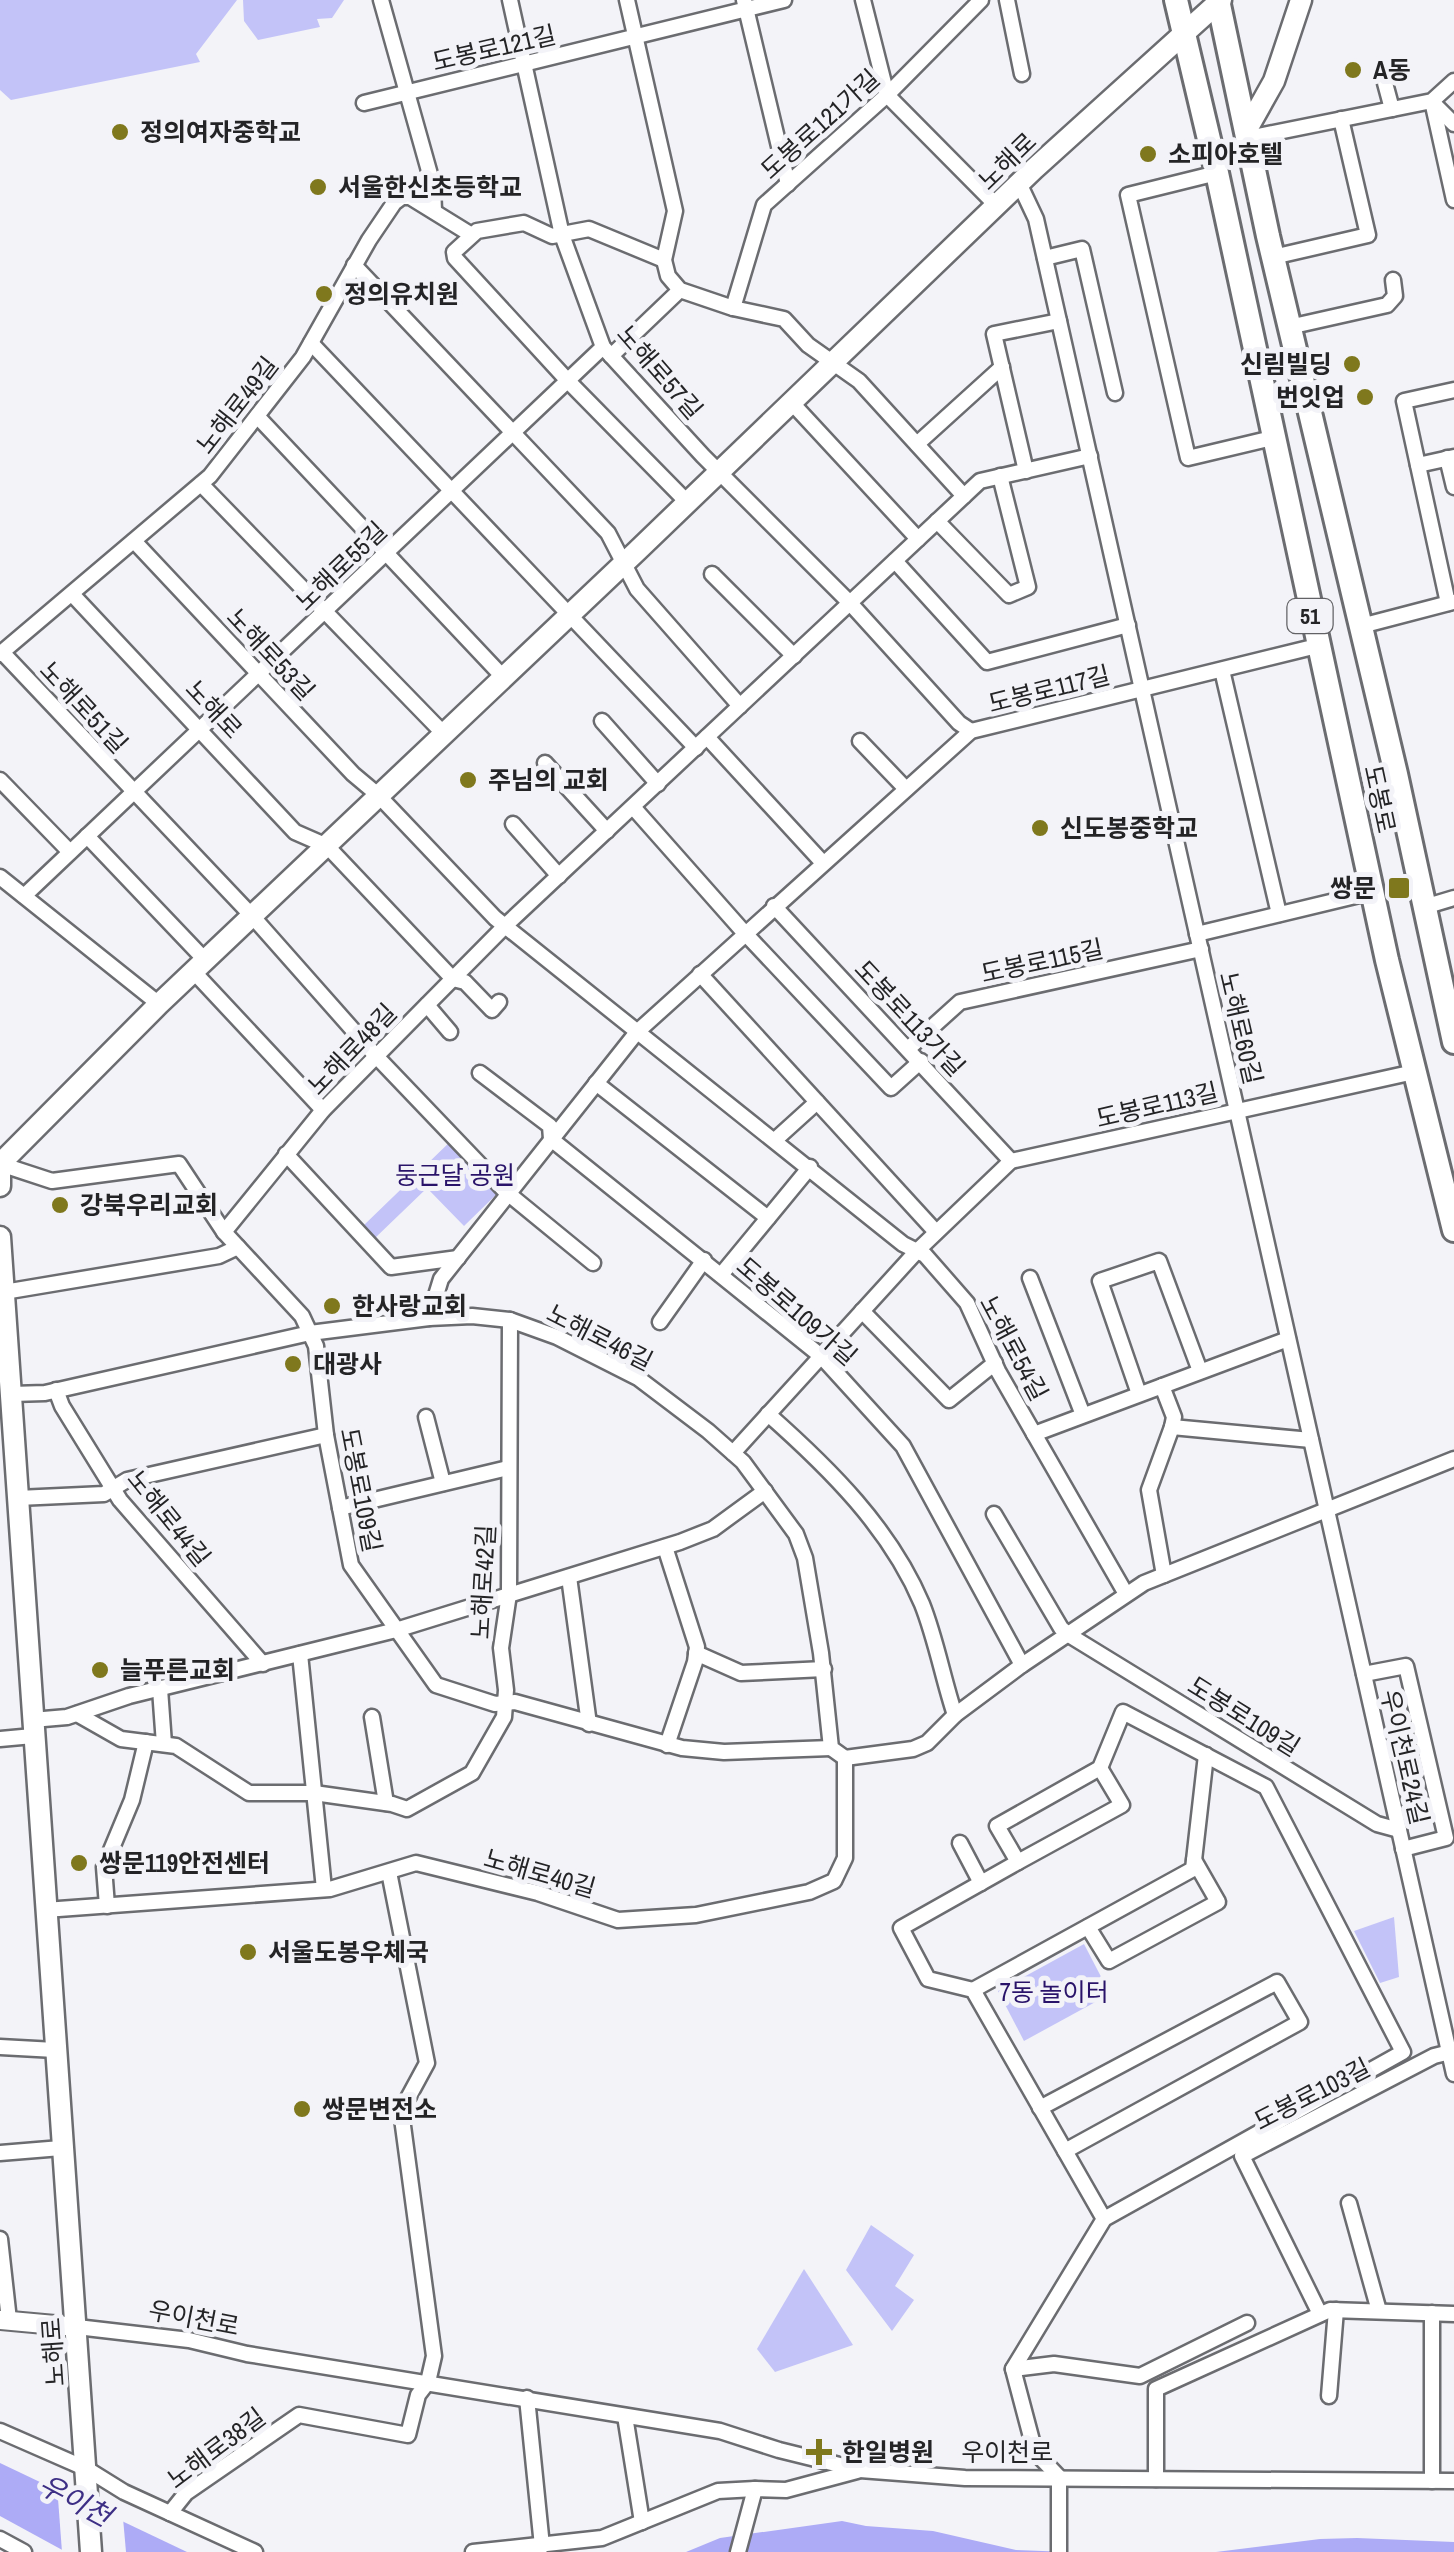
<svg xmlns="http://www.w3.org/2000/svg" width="1454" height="2552" font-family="'Archivo Narrow','Noto Sans KR',sans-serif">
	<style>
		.green { fill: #c3c3f8 }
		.water { fill: #adabf6 }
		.pier { fill: #f3f3f8 }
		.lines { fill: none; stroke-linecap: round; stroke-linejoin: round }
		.minor-casing { stroke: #6b6c70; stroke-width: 19 }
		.tertiary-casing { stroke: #6b6c70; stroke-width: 22 }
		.secondary-casing { stroke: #6b6c70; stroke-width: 25 }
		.primary-casing { stroke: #6b6c70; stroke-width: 28 }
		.minor { stroke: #fff; stroke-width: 14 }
		.tertiary { stroke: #fff; stroke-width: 18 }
		.secondary { stroke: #fff; stroke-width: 20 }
		.primary { stroke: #fff; stroke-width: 22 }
		.poi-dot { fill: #7f781d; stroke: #f3f3f8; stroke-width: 4 }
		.labels { text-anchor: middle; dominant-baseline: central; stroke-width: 10; stroke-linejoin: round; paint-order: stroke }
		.shield { fill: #f3f3f8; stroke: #626265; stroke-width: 2.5 }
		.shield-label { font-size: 22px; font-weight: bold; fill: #242426 }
		.street-label { font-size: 25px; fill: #242426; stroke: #f3f3f8 }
		.poi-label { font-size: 25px; font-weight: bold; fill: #242426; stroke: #f3f3f8; text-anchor: start }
		.park-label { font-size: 25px; fill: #291369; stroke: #f3f3f8 }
		.water-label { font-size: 28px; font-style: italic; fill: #3d2f85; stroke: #f3f3f8 }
	</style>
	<rect width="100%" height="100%" fill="#f3f3f8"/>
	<g class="green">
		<path d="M0,0H237L196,54L200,62L11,100L0,90Z"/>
		<path d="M243,0H344L332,18L317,19L320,27L258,40L244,21Z"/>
		<path d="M455,1137L504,1187L464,1226L427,1188L375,1238L363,1226Z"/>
		<path d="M1394,1917L1399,1977L1380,1983L1354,1931Z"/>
		<path d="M1084,1944L1110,1994L1024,2041L998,1991Z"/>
		<path d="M871,2225L914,2255L895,2286L914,2300L892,2331L846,2270Z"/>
		<path d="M804,2269L853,2345L775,2372L757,2349Z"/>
	</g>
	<g class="water">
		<path d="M0,2463L187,2552H66L0,2516Z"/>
		<path d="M842,2521L866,2526L933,2531L1016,2550L1069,2552H686L720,2538Z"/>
		<path d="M1357,2538L1454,2542V2552H1216L1320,2539Z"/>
	</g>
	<path class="pier" d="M57,2485L123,2518L126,2552H62Z"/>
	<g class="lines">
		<defs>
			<g id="minor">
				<path d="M381,0L433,185L434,211"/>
				<path d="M510,0L562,235L603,347L703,456L850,603L959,723L971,731"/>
				<path d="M627,0L675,211L664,260L668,276L680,290L733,308L784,319L808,345L859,381L964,496"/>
				<path d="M744,0L788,184"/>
				<path d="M863,0L887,95L996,205"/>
				<path d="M1007,0L1022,74"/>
				<path d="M1385,83L1392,109"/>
				<path d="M1432,101L1454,200"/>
				<path d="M1432,102L1454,124"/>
				<path d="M364,103L784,0"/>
				<path d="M1248,138L1432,101L1454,81"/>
				<path d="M1217,173L1128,195L1188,458L1272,438"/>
				<path d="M1019,183L1036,219L1454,2074"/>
				<path d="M1273,257L1368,235L1341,119"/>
				<path d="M1045,258L1082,249L1115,393"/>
				<path d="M664,260L589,229L552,236L524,223L477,231L454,252L455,258L568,381L688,503"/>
				<path d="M354,265L608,533L637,589L740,706"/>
				<path d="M733,308L764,205L887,95L981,0"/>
				<path d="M1289,327L1387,305L1395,296L1393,280"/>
				<path d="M311,343L696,748"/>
				<path d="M611,356L680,290"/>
				<path d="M792,403L918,539"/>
				<path d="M257,416L504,678"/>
				<path d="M917,444L1002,367"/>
				<path d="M1447,458L1454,487"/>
				<path d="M1418,465L1454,457"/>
				<path d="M1026,471L994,334L1059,321"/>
				<path d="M201,484L444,734"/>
				<path d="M937,521L1009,595L1028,587L1000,476"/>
				<path d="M134,541L353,774L378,795L495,918L903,1244L925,1255L967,1303L998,1371L1126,1594"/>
				<path d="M895,561L987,662L1128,625"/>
				<path d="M712,574L794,656"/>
				<path d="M72,594L295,832L327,846L453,979L465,982L492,1010L499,1002"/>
				<path d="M1448,603L1404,401L1454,390"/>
				<path d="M1361,626L1453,602"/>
				<path d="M2,652L253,917L376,1056L505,1191L593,1263"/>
				<path d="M0,654L210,476L303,357L369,240L394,203L402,197H410L470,234"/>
				<path d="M1222,670L1279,914"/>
				<path d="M602,721L658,784"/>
				<path d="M707,737L823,863"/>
				<path d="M860,741L906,789"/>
				<path d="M545,763L607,831"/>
				<path d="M0,780L70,852"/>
				<path d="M633,807L741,929L891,1088L921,1061"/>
				<path d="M513,824L559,876"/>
				<path d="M87,836L206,961"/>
				<path d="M0,877L159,1004"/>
				<path d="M24,896L603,347"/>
				<path d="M774,906L1011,1161"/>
				<path d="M1424,907L1454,898"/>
				<path d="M1197,934L1372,892"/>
				<path d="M194,972L323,1110"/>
				<path d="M700,974L936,1232"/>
				<path d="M427,1005L450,1032"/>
				<path d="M909,1048L960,1002L1201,949"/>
				<path d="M480,1073L550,1126L551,1139L821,1356L903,1446L1022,1665"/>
				<path d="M596,1083L768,1218"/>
				<path d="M775,1140L817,1102"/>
				<path d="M286,1154L391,1267L458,1258"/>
				<path d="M0,1164L52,1181L179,1164L224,1232L302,1316L316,1346L326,1435L351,1565L436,1685L495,1704L515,1702L682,1748L724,1752L831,1748"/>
				<path d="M224,1232L323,1110L506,925L980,481L1090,456"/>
				<path d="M721,1275L810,1167"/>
				<path d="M1030,1278L1083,1415"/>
				<path d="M4,1292L219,1256L238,1247"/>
				<path d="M862,1311L949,1400L995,1363"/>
				<path d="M429,1318L441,1279L637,1032L971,731L1317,646"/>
				<path d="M660,1322L704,1260"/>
				<path d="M1162,1386L1174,1417L1172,1427L1149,1490L1164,1575"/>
				<path d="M56,1390L62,1406L120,1500L263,1664"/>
				<path d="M12,1394L45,1393L310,1333L429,1318L472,1316L510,1320L557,1337L638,1378L708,1431L743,1462L796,1534L805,1558L821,1653L831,1748L845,1758"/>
				<path d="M1139,1394L1100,1281L1159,1261L1200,1371"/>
				<path d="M768,1414C829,1468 890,1528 922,1604C936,1639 943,1679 955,1715"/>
				<path d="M426,1417L443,1483"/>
				<path d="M1172,1427L1311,1440"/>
				<path d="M1034,1434L1288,1339"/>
				<path d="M733,1453L917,1251L1011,1161L1414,1072"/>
				<path d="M18,1498L104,1494L127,1480L326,1435"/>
				<path d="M340,1508L508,1468"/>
				<path d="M994,1514L1061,1628L1069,1635L1377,1824L1399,1830"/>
				<path d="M665,1547L697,1647L695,1662L667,1745"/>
				<path d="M569,1577L589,1724"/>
				<path d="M696,1653L741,1673L824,1669"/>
				<path d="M300,1654L324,1889"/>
				<path d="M1364,1674L1406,1666L1446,1838L1403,1849"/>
				<path d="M160,1689L164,1744"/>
				<path d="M77,1714L121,1739L176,1746L249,1793H314L392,1804L407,1809L472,1773L504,1717L506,1690L501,1648L509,1594L510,1320"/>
				<path d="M372,1717L386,1803"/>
				<path d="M32,1720L67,1717L129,1696L396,1630L680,1542L713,1529L765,1491"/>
				<path d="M0,1739L33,1736"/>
				<path d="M845,1758L913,1749L927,1743L955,1715L1022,1665L1144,1583L1454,1459"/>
				<path d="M960,1843L981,1883"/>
				<path d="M1018,1862L1122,1805L1100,1768"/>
				<path d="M107,1906L104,1867L132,1800L146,1742"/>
				<path d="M45,1910L330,1889L416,1863L538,1893L618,1920L696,1915L809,1892L834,1881L845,1858V1758"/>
				<path d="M1088,1927L1109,1961L1218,1902L1194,1860"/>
				<path d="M973,1990L1193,1869L1206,1755"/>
				<path d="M0,2047L55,2050"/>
				<path d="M1040,2108L1277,1982L1300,2022L1065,2151"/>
				<path d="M0,2153L61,2148"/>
				<path d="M1349,2203L1379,2311"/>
				<path d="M0,2239L9,2320"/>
				<path d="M1320,2314L1242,2156L1434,2056L1454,2051"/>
				<path d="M77,2327L189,2340L247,2354L720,2431L779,2450L860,2470L965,2478L1454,2481"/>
				<path d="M1013,2369L1054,2364L1140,2376L1247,2323"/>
				<path d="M1329,2396L1336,2310"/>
				<path d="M527,2398L542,2546"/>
				<path d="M625,2416L642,2522"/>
				<path d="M0,2431L87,2469L124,2492L255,2552"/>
				<path d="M1156,2479V2389L1330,2310L1454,2314"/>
				<path d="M1432,2481V2313"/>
				<path d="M170,2513L186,2493L299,2415L408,2435L418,2395L428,2382L434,2356L401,2111L427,2063L389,1872"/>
				<path d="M0,2539L24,2552"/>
				<path d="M473,2552L602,2538L718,2491L755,2489"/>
				<path d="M738,2552L755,2489L786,2490L857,2471"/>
				<path d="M1059,2552V2477L1035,2452L1013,2369L1104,2219L973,1990L928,1979L901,1928L1018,1862L997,1826L1100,1768L1123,1712L1266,1787L1403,2052L1104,2219"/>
			</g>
			<path id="tertiary" d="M0,2320L77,2327"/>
			<g id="secondary">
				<path d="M1246,131L1274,81L1301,0"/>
				<path d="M0,1186V1164L159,1004L637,551L1034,169L1221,0"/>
				<path d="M0,1237L91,2552"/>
			</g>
			<g id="primary">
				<path d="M1176,0L1217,173L1387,960L1454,1230"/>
				<path d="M1218,0L1268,236L1396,774L1454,1042"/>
			</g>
		</defs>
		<use href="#minor" class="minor-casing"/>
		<use href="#tertiary" class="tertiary-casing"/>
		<use href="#secondary" class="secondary-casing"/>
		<use href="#primary" class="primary-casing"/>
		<use href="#minor" class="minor"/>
		<use href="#tertiary" class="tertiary"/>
		<use href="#secondary" class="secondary"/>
		<use href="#primary" class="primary"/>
	</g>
	<g class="poi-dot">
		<circle cx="1353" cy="70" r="10"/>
		<circle cx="120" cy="132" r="10"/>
		<circle cx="1148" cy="154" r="10"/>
		<circle cx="318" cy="187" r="10"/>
		<circle cx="324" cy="294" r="10"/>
		<circle cx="1352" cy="364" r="10"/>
		<circle cx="1365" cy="397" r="10"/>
		<circle cx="468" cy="780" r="10"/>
		<circle cx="1040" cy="828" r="10"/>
		<rect x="1387" y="876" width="24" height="24" rx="5"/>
		<circle cx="60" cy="1205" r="10"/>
		<circle cx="332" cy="1306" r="10"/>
		<circle cx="293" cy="1364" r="10"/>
		<circle cx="100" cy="1670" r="10"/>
		<circle cx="79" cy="1863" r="10"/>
		<circle cx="248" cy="1952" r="10"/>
		<circle cx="302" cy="2109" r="10"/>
		<path d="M814 2437h10v10h10v10h-10v10h-10v-10h-10v-10h10z"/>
	</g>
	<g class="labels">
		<rect class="shield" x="1287.5" y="599" width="45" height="34" rx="8"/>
		<g class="shield-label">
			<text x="1310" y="616">51</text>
		</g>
		<g class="street-label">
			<text transform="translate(494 48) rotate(-13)">도봉로121길</text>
			<text transform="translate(820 124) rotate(-42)">도봉로121가길</text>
			<text transform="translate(1007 161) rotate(-44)">노해로</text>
			<text transform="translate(660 372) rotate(49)">노해로57길</text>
			<text transform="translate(237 405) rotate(-52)">노해로49길</text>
			<text transform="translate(341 566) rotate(-44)">노해로55길</text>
			<text transform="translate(271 654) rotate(47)">노해로53길</text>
			<text transform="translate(1049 689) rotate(-14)">도봉로117길</text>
			<text transform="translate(84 707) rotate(47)">노해로51길</text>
			<text transform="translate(214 709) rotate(47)">노해로</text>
			<text transform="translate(1380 799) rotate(78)">도봉로</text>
			<text transform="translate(1042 961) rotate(-12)">도봉로115길</text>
			<text transform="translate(910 1018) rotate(47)">도봉로113가길</text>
			<text transform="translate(1241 1028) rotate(77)">노해로60길</text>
			<text transform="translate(352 1049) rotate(-46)">노해로48길</text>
			<text transform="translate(1157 1105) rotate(-13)">도봉로113길</text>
			<text transform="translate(797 1311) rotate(41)">도봉로109가길</text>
			<text transform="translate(600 1337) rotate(27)">노해로46길</text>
			<text transform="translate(1014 1348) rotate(62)">노해로54길</text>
			<text transform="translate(361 1490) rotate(79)">도봉로109길</text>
			<text transform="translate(169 1518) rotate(51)">노해로44길</text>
			<text transform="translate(483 1582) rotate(-87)">노해로42길</text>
			<text transform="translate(1244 1716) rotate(32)">도봉로109길</text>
			<text transform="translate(1405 1757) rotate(77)">우이천로24길</text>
			<text transform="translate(540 1873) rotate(16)">노해로40길</text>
			<text transform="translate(1312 2094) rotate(-27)">도봉로103길</text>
			<text transform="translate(194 2318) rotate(11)">우이천로</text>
			<text transform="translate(53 2352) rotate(-94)">노해로</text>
			<text transform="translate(216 2448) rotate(-37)">노해로38길</text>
			<text x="1007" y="2452">우이천로</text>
		</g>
		<g class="poi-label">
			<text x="1373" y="70">A동</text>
			<text x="140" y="132">정의여자중학교</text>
			<text x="1168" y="154">소피아호텔</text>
			<text x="338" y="187">서울한신초등학교</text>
			<text x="344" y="294">정의유치원</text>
			<text x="1332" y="364" text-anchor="end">신림빌딩</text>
			<text x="1345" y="397" text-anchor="end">번잇업</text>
			<text x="488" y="780">주님의 교회</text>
			<text x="1060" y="828">신도봉중학교</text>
			<text x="1376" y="888" text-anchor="end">쌍문</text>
			<text x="80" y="1205">강북우리교회</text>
			<text x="352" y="1306">한사랑교회</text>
			<text x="313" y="1364">대광사</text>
			<text x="120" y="1670">늘푸른교회</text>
			<text x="99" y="1863">쌍문119안전센터</text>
			<text x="268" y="1952">서울도봉우체국</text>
			<text x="322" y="2109">쌍문변전소</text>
			<text x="842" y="2452">한일병원</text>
		</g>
		<g class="park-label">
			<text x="455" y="1175">둥근달 공원</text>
			<text x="1054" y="1992">7동 놀이터</text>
		</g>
		<g class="water-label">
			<text transform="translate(75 2500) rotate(28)">우이천</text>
		</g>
	</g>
</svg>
